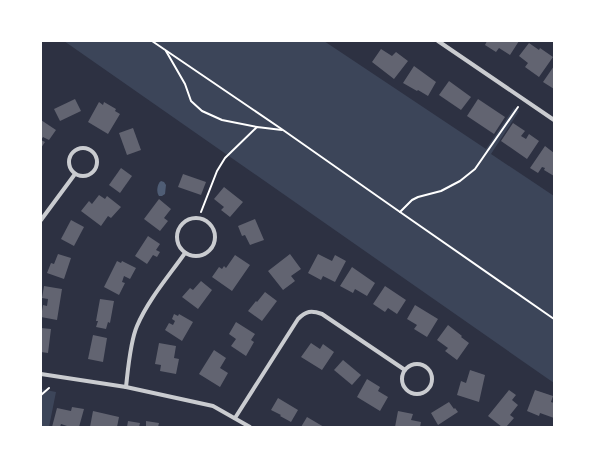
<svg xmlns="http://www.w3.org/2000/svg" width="595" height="468" font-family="'Noto Sans',sans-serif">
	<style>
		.green { fill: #3c4559 }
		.water { fill: #4f5d75 }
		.building { fill: #626471 }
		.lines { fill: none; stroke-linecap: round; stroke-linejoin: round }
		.path { stroke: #fff; stroke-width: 2 }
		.minor { stroke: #caccd0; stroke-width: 4 }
	</style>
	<rect width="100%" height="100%" fill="#2d3142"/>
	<g class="green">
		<path d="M64,41H324L486,149L514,108L519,111L491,154L554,196V383Z"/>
		<path d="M41,389L56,392L49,427H41Z"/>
	</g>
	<path class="water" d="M161,181L164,182L166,185L165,194L162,196H159C156,192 157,184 161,181Z"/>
	<g class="building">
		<path d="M487,41H519L510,55L499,48L496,52L485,45Z"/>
		<path d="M529,43L539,50L540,48L553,57L539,77L525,67L528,63L519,56Z"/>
		<path d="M381,49L392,56L396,52L408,61L394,79L372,62Z"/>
		<path d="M414,66L436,82L428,96L418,90L417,91L403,83Z"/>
		<path d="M554,66V89L543,82Z"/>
		<path d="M449,81L471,97L461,110L439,95Z"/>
		<path d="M75,99L81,111L60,121L54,109Z"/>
		<path d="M478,99L505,117L494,134L467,116Z"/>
		<path d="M99,102L103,105L104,102L116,109L115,111L120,114L108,134L88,122Z"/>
		<path d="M41,120L56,130L49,140L43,137L41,140L45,142L41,148Z"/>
		<path d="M513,123L525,131L521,136L526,139L529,134L539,141L527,159L501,141Z"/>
		<path d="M133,128L141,150L127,155L119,133Z"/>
		<path d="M545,146L554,153V176L544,170L545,168L542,167L538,173L530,168Z"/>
		<path d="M121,168L132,176L120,193L109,185Z"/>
		<path d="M183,174L206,182L201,195L178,187Z"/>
		<path d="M224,187L243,202L230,217L221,210L224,207L214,199Z"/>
		<path d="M99,195L105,199L107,196L121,207L111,218L108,216L101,226L81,211L89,201L92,204Z"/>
		<path d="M159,199L171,209L164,218L168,221L160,231L144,219Z"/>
		<path d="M255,219L264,240L250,245L245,235L242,236L238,226Z"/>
		<path d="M71,220L84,227L74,246L61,239Z"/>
		<path d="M148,236L160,244L156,250L160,252L157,257L153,255L147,264L135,256Z"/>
		<path d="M58,254L71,258L64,279L47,273L51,263L54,264Z"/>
		<path d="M290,254L301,269L291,276L295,281L283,290L268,271Z"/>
		<path d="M318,254L332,261L335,255L346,261L335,282L323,276L321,280L308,273Z"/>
		<path d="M235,255L250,265L232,291L212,277L219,267L222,269L224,266L226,268Z"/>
		<path d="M117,261L121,263L122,261L136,268L130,279L124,276L122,282L125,283L119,295L104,287Z"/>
		<path d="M352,267L375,283L367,296L355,289L353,293L340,286Z"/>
		<path d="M201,281L212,290L198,309L182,297L190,288L193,290Z"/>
		<path d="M44,286L62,289L57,320L41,317L43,305L47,306L48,299L42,298Z"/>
		<path d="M385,286L406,300L397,314L388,308L385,312L373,304Z"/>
		<path d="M265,292L277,301L262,321L248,311L256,301L257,302Z"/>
		<path d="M100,299L114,301L110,323L108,322L106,329L96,327L98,321H96Z"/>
		<path d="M415,305L438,319L427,337L414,329L417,325L407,319Z"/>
		<path d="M174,314L178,316L179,314L193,322L182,341L165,330L169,323L173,325L175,321L172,319Z"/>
		<path d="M236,322L255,334L251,340L254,342L246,356L231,346L236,339L229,334Z"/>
		<path d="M448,325L462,336L461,337L469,343L457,360L445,351L448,348L437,340Z"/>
		<path d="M41,328L51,329L48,353L41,352Z"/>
		<path d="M93,335L107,338L103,362L88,359Z"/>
		<path d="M159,343L176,346L174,358L179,359L176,374L160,371L161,365L155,364Z"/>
		<path d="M311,343L320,349L323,344L334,352L322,370L301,357Z"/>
		<path d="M214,350L226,358L220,368L228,373L220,387L199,374Z"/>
		<path d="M343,360L361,375L352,385L334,370Z"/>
		<path d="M470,370L485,375L479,402L457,395L461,381L466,383Z"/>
		<path d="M367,379L380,387L378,391L388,397L380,411L357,397Z"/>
		<path d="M509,390L516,395L512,400L518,405L510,415L514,418L506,427H502L488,416Z"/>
		<path d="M535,390L553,396L551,402L554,403V418L540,413L539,416L527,411Z"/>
		<path d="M278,398L298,410L291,422L280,416L281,415L271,410Z"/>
		<path d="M449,402L454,409L455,408L458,412L438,425L431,413Z"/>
		<path d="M72,407L84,409L79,427H70L61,424L60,427H52L57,408L71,411Z"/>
		<path d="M93,411L119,417L117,427H90Z"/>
		<path d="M398,411L413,414L411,420L421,422L420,427H395Z"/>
		<path d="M307,417L324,427H301Z"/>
		<path d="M128,421L140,423L139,427H127Z"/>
		<path d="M146,421L159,423L158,427H146Z"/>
	</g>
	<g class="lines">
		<g class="path">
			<path d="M152,41L283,130L400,212L554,319"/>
			<path d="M166,51L185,84L191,101L202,111L222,120L257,127"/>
			<path d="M201,212L217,171L225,158L257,127L282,130"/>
			<path d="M400,212L412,200L418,197L441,191L460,181L475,169L518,107"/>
			<path d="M41,395L49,388"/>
		</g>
		<g class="minor">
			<path d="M438,41L554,120"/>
			<circle cx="83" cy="162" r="14"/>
			<circle cx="196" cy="237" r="19"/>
			<path d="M41,220L75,174"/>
			<circle cx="417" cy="379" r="15"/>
			<path d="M41,374L126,387L213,406L250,427"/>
			<path d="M126,387C128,370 130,342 137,326C148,300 168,277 185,253"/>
			<path d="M235,418L298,319C306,311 311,310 322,314L405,370"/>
		</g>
	</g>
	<rect width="595" height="468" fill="none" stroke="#ffffff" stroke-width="84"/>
</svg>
